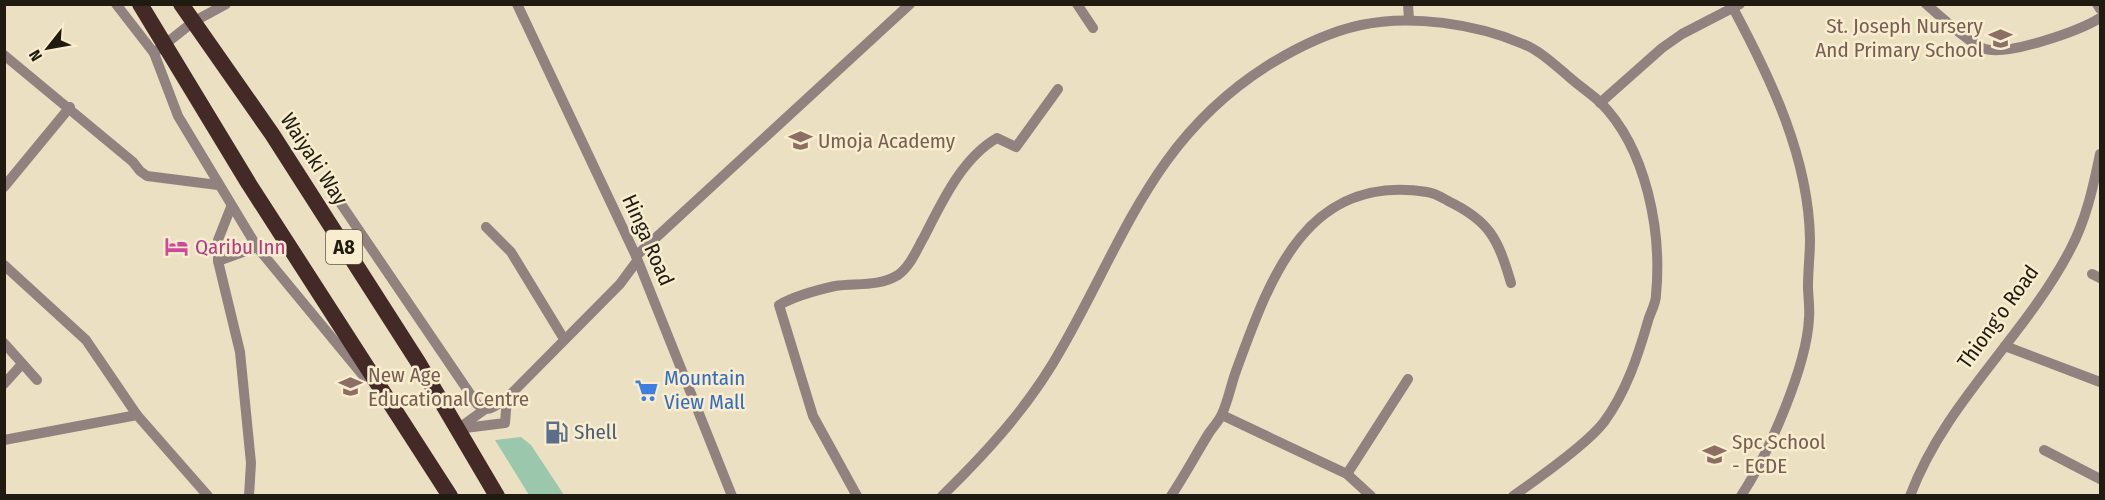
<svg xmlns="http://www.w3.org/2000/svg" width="2105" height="500" font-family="'Fira Sans Condensed',sans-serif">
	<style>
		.green { fill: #9bc7ac }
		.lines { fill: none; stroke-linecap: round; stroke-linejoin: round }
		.minor { stroke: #91827f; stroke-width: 10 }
		.trunk { stroke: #442a26; stroke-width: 16 }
		.labels { text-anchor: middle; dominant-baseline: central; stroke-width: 5; stroke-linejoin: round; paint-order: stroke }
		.shield { fill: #f8edce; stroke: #615a49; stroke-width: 1.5 }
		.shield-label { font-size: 20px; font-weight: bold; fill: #201b10 }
		.education-label { font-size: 21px; fill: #785e54; stroke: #f8edce; text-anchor: start }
		.street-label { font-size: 21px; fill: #201b10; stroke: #f8edce }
		.hotel-label { font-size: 21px; fill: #b23c85; stroke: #f8edce; text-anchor: start }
		.shop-label { font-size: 21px; fill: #366cbe; stroke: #f8edce; text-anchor: start }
		.service-label { font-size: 21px; fill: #4e5e75; stroke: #f8edce; text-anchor: start }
	</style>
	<rect width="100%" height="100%" fill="#ebe0c1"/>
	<path class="green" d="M521,437L531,445L564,495H529L495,440Z"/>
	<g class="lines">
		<g class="minor">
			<path d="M116,4L154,53"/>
			<path d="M226,4L193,22L154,53L178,116L257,247L366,379"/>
			<path d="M517,4L636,256L732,496"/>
			<path d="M1077,4L1093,28"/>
			<path d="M1408,4L1409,20"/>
			<path d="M1926,4C1939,15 1971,45 1985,49C2008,56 2079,31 2100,18"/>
			<path d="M2097,4L2100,9"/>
			<path d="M1733,8C1771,79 1809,158 1810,240C1810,255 1808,270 1808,286C1808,296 1810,307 1809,318C1807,366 1768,455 1741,496"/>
			<path d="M4,55L133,162L140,171L147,176L218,185"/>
			<path d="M1600,103L1662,48L1682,34L1740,4"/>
			<path d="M4,187L70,107"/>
			<path d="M339,201L477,404C488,415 496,405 507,398L620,284L637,261"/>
			<path d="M231,207L218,240V261L240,352L251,463L249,496"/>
			<path d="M486,227L511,252L564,339"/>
			<path d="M636,256L910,4"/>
			<path d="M218,261L257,247"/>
			<path d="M4,265L86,340L137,415L208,496"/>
			<path d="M2092,274L2100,278"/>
			<path d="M4,343L37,380"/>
			<path d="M2005,346L2100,382"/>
			<path d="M4,384L22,364"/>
			<path d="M1222,415L1347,474L1371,496"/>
			<path d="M459,428L484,410"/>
			<path d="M457,429L505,423L507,398"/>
			<path d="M4,440L137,415"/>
			<path d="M2044,450L2100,479"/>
			<path d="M1347,474L1408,379"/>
			<path d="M857,496L813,416L779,305C795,296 817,290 835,286C856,283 879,287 898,275C910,267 917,249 924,237C942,202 962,158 997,138L1016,147L1058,89"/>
			<path d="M942,496C989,450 1031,404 1063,346C1125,237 1154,138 1267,66C1296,48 1328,32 1361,25C1410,14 1477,24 1523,44C1539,50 1555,65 1568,76C1578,85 1590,93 1600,102C1647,149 1662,232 1656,295C1656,304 1650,313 1648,321C1638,356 1626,392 1604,422C1588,443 1536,480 1513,496"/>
			<path d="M1171,496C1185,475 1196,454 1209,433C1213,427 1219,421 1222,414C1228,401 1231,385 1236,371C1270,278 1306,173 1427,192C1435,193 1441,197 1448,201C1490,221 1498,239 1511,283"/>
			<path d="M1910,496C1945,402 2024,338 2070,250C2086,220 2093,188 2100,154"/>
		</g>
		<g class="trunk">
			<path d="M140,4L249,184L450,496"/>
			<path d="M181,4L272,134L418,362L497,496"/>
		</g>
	</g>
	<defs>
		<symbol id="school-bare" viewBox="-9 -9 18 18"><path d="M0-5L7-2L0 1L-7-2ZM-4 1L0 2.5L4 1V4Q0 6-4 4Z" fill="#8d6e63" stroke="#f8edce" stroke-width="2.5" paint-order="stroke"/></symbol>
		<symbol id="hotel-bare" viewBox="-9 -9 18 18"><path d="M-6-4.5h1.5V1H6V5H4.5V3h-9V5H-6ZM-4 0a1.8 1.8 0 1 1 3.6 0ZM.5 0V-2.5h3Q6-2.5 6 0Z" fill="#d1479c" stroke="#f8edce" stroke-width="2.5" paint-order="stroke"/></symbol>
		<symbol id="supermarket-bare" viewBox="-9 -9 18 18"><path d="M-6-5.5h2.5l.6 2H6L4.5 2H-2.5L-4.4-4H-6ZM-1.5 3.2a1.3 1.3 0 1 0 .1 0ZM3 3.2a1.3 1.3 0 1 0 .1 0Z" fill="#3f7fe0" stroke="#f8edce" stroke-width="2.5" paint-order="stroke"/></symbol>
		<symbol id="fuel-bare" viewBox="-9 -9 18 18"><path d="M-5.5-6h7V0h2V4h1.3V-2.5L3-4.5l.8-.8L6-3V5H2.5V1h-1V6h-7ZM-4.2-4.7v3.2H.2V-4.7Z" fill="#5c6f8a" stroke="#f8edce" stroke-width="2.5" paint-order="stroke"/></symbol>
	</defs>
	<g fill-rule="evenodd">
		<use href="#school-bare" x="1984" y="22" width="33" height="33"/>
		<use href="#school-bare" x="784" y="124" width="33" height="33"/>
		<use href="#hotel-bare" x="160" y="230" width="33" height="33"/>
		<use href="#school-bare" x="334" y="370" width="33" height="33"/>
		<use href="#supermarket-bare" x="630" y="374" width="33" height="33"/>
		<use href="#fuel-bare" x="540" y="416" width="33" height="33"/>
		<use href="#school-bare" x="1698" y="438" width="33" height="33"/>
	</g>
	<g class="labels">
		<rect class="shield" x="326" y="230" width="36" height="34" rx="4.5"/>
		<g class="shield-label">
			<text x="344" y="247">A8</text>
		</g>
		<g class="education-label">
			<text x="1983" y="26" text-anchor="end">St. Joseph Nursery<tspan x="1983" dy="24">And Primary School</tspan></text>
			<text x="818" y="141">Umoja Academy</text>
			<text x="368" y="375">New Age<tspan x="368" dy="24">Educational Centre</tspan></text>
			<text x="1732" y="442">Spc School<tspan x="1732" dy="24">- ECDE</tspan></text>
		</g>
		<g class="street-label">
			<text transform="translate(314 159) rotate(57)">Waiyaki Way</text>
			<text transform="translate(648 240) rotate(66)">Hinga Road</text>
			<text transform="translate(1998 317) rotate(-54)">Thiong'o Road</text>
		</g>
		<g class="hotel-label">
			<text x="195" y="247">Qaribu Inn</text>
		</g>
		<g class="shop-label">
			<text x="664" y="378">Mountain<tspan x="664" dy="24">View Mall</tspan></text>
		</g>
		<g class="service-label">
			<text x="574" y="432">Shell</text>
		</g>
	</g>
	<rect width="2105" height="500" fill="none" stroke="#201b10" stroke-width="12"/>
	<g transform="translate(48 48) rotate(239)" stroke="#f8edce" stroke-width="4.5" paint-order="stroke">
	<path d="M0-4.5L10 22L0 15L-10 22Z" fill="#201b10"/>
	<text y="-9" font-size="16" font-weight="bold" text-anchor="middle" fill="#201b10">N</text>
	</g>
</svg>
